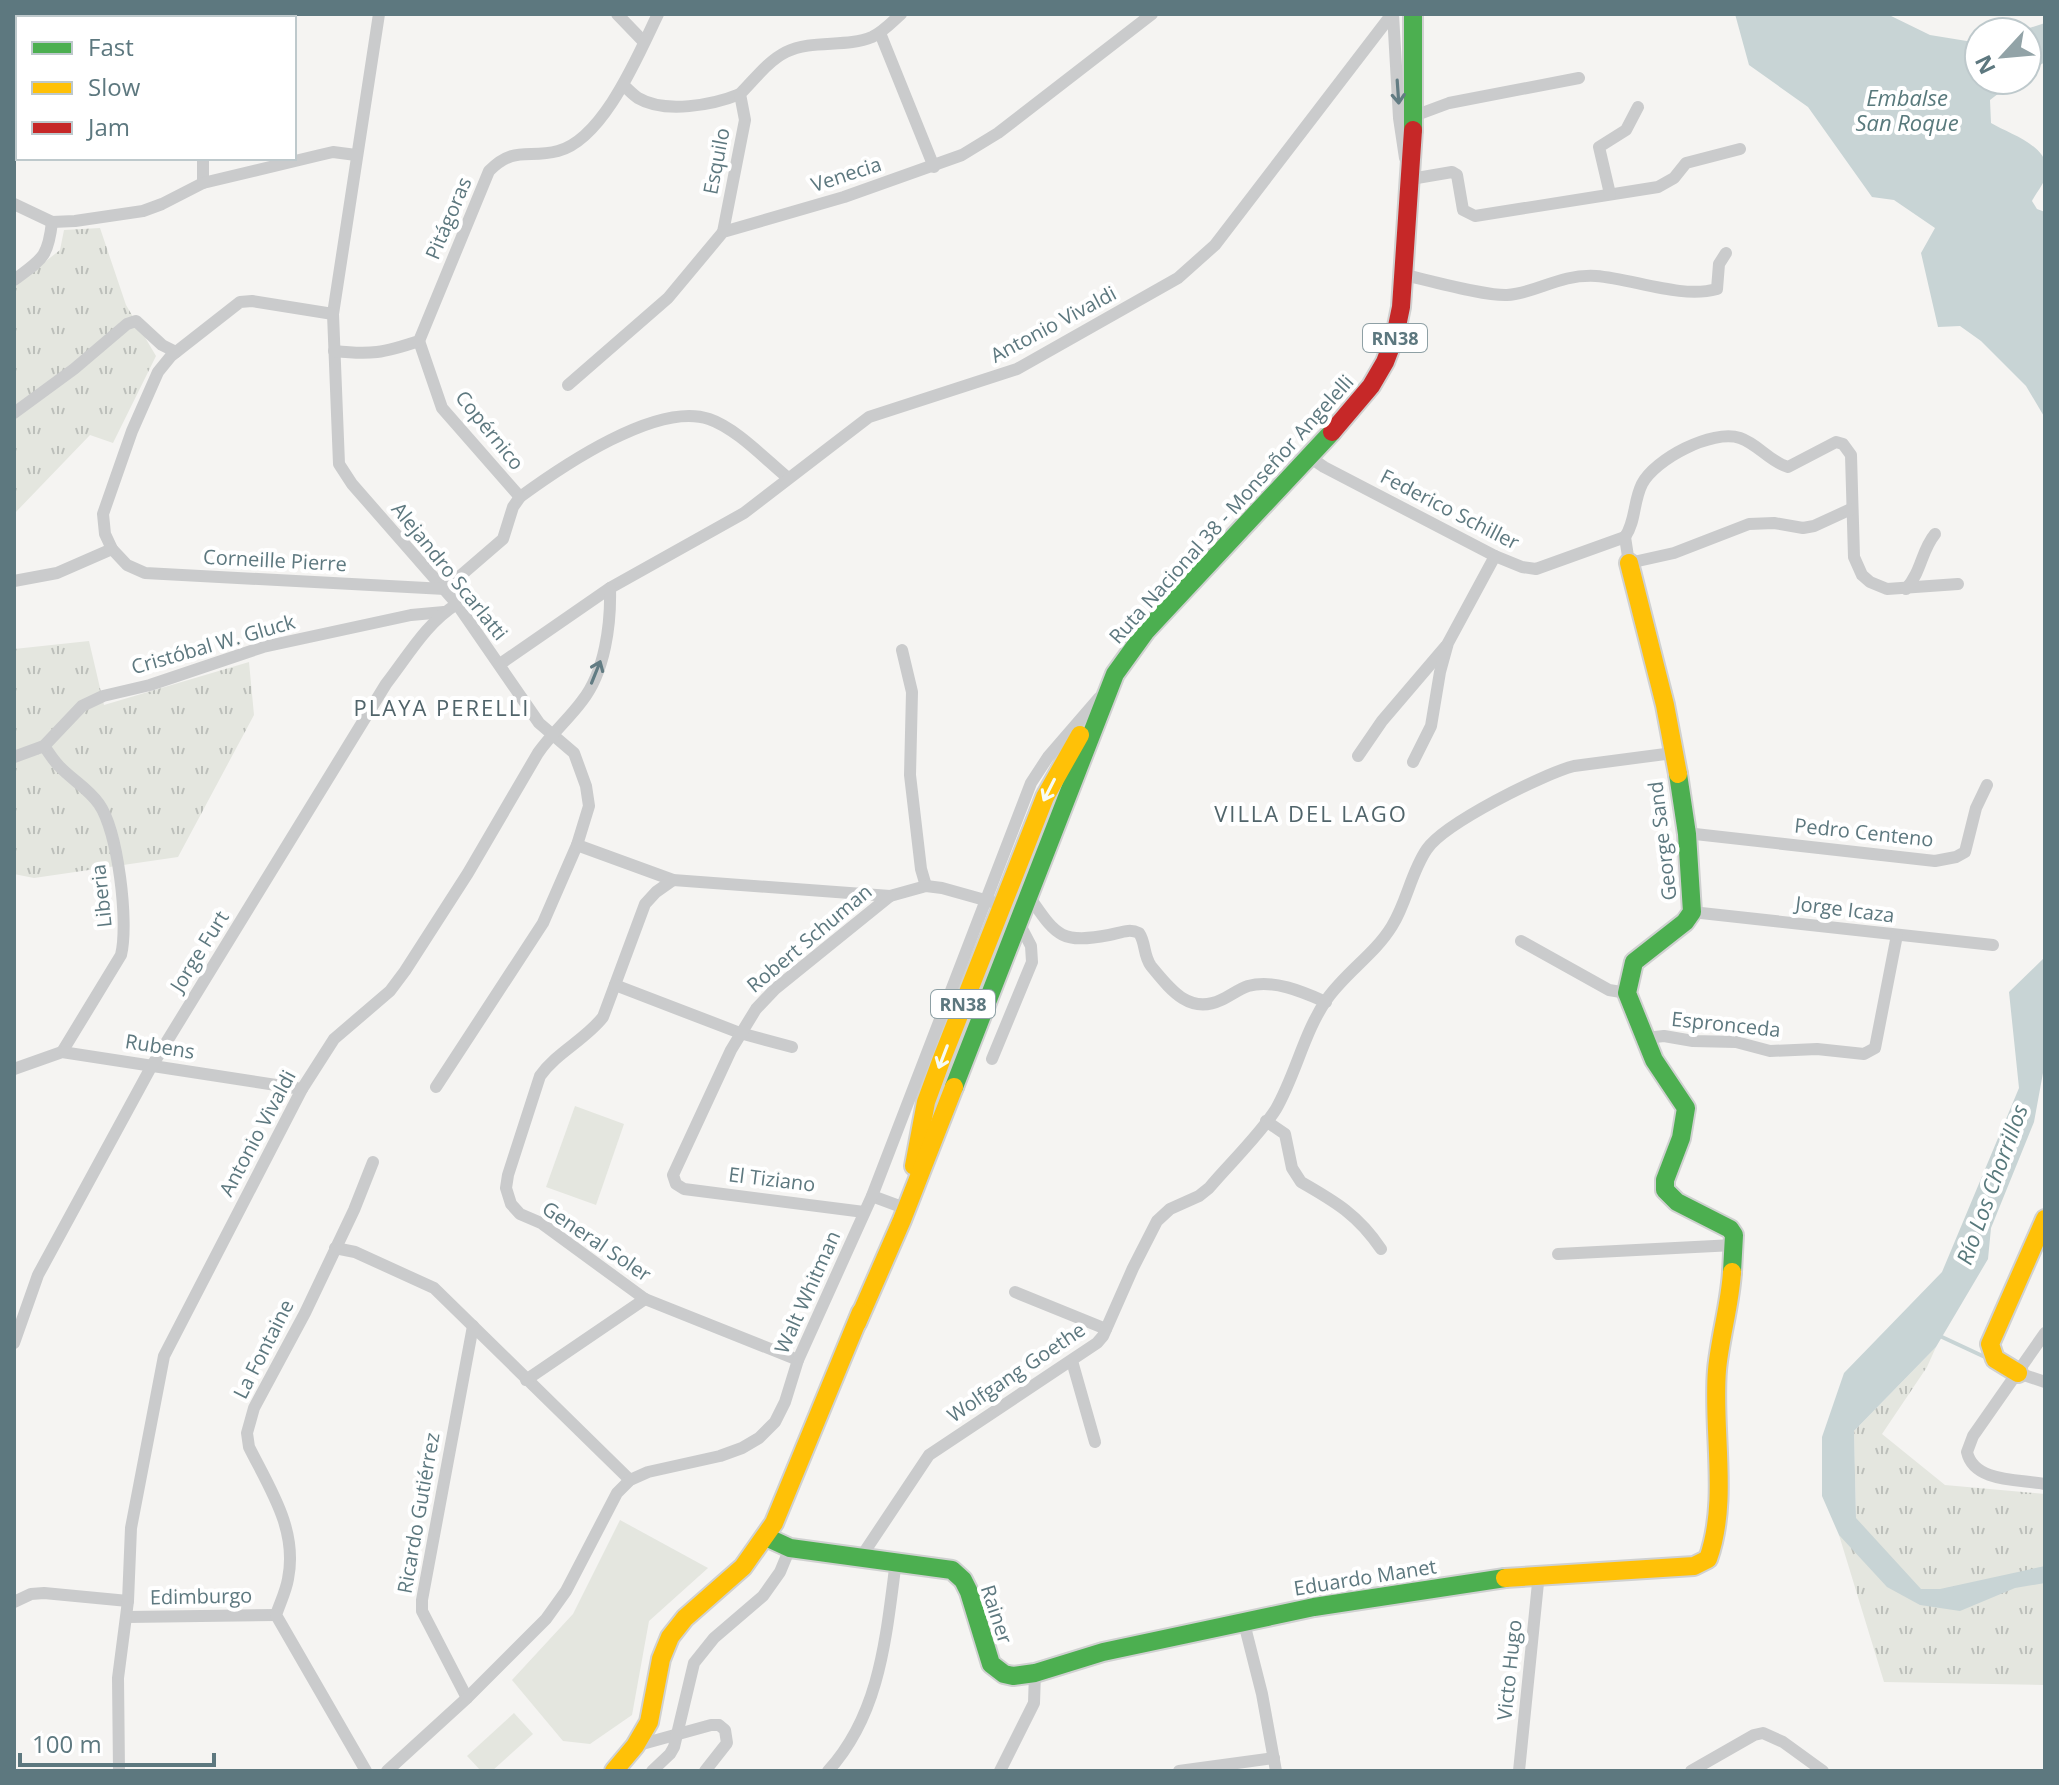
<svg xmlns="http://www.w3.org/2000/svg" width="2059" height="1785" font-family="'Open Sans',sans-serif">
	<style>
		.grass { fill: url(#grass-tufts) }
		.pitch { fill: #e4e6df }
		.water { fill: #c8d4d5 }
		.lines { fill: none; stroke-linecap: round; stroke-linejoin: round }
		.stream { stroke: #c8d4d5; stroke-width: 4 }
		.fast-casing { stroke: #d0d1d1; stroke-width: 22 }
		.slow-casing { stroke: #d0d1d1; stroke-width: 22 }
		.jam-casing { stroke: #d0d1d1; stroke-width: 22 }
		.street { stroke: #cacbcc; stroke-width: 12 }
		.fast { stroke: #4caf50; stroke-width: 18 }
		.slow { stroke: #ffc107; stroke-width: 18 }
		.jam { stroke: #c62828; stroke-width: 18 }
		.oneway { stroke: #627c83 }
		.oneway2 { stroke: #f6fbf6 }
		.labels { text-anchor: middle; dominant-baseline: central; stroke-width: 8; stroke-linejoin: round; paint-order: stroke }
		.shield { fill: #fff; stroke: #8ea0a5; stroke-width: 2 }
		.shield-label { font-size: 18px; font-weight: bold; fill: #5d787f }
		.street-label { font-size: 20px; fill: #5d787f; stroke: #fff }
		.water-label { font-size: 22px; font-style: italic; fill: #58797c; stroke: #fff }
		.neighbourhood-label { font-size: 22px; letter-spacing: 2px; fill: #50646a; stroke: #fff }
	</style>
	<defs>
		<pattern id="grass-tufts" width="24" height="20" patternUnits="userSpaceOnUse" patternTransform="scale(2)"><rect width="24" height="20" fill="#e4e6df"/><path d="M3 7l-1-3M5 7V3M7 7l1-3M15 17l-1-3M17 17v-4M19 17l1-3" fill="none" stroke="#bcbfba"/></pattern>
	</defs>
	<rect width="100%" height="100%" fill="#f5f4f2"/>
	<g class="grass">
		<path d="M100,228L126,305L156,356L113,443L90,435L14,514V286L60,250L64,230Z"/>
		<path d="M89,641L104,705L249,662L254,715L178,857L34,878L14,874V649Z"/>
		<path d="M1936,1347L1927,1367L1882,1434L1945,1485L2045,1494V1685L1884,1682L1839,1535L1856,1518L1854,1431Z"/>
	</g>
	<g class="pitch">
		<path d="M575,1106L624,1124L596,1205L546,1187Z"/>
		<path d="M620,1520L708,1568L649,1621L632,1715L590,1744L563,1741L512,1680L573,1614Z"/>
		<path d="M514,1713L533,1734L492,1771H481L467,1756Z"/>
	</g>
	<g class="water">
		<path d="M1735,14H1887L1930,35L1979,43V80H2016L1990,100L1991,123C2011,135 2055,147 2045,178C2043,185 2036,193 2032,201L2037,209L2045,212V418L2026,386L1981,341L1960,326L1938,327L1921,253L1935,228L1894,200L1872,197L1808,107L1749,65Z"/>
		<path d="M2045,23V62L2027,73V32H2017Z"/>
		<path d="M2045,957V1062L2034,1122L1991,1228L1988,1259L1936,1347L1854,1431L1856,1518L1921,1589H1940L2045,1566V1583L2015,1588L1960,1611L1920,1605L1887,1587L1839,1535L1822,1496V1437L1844,1373L1942,1272L2019,1088L2009,992Z"/>
	</g>
	<g class="lines">
		<path class="stream" d="M1942,1337L1987,1358"/>
		<defs>
			<g id="fast">
				<path d="M1413,14V130"/>
				<path d="M1678,774L1687,834L1692,912L1685,922L1634,962L1627,993L1654,1060L1686,1108L1681,1138L1665,1180V1190L1677,1202L1730,1229L1734,1235L1732,1272"/>
				<path d="M954,1087L1115,674L1146,631L1332,432"/>
				<path d="M766,1537L790,1548L952,1570L963,1580L969,1592L991,1664L1004,1674L1013,1676L1035,1673L1103,1652L1314,1607L1505,1578"/>
			</g>
			<g id="slow">
				<path d="M1629,563L1665,705L1678,774"/>
				<path d="M914,1166L926,1102L941,1061L1045,797L1080,735"/>
				<path d="M857,1323L902,1220L954,1087"/>
				<path d="M2018,1373L1995,1359L1990,1344L2045,1219"/>
				<path d="M1505,1578L1694,1566L1708,1559C1729,1501 1712,1430 1717,1370C1720,1337 1730,1305 1732,1272"/>
				<path d="M614,1771L635,1746L649,1722L661,1659L670,1637L685,1618L743,1567L774,1523L861,1312"/>
			</g>
			<path id="jam" d="M1332,432L1371,386L1385,362L1395,336L1401,307L1413,130"/>
		</defs>
		<use href="#fast" class="fast-casing"/>
		<use href="#slow" class="slow-casing"/>
		<use href="#jam" class="jam-casing"/>
		<g class="street">
			<path d="M171,14L172,18"/>
			<path d="M379,14L333,314L339,464L352,484L457,604L539,723L574,753L586,786L589,806L577,845L543,923L436,1087"/>
			<path d="M617,14L644,42"/>
			<path d="M1393,14L1399,118L1405,158"/>
			<path d="M102,18L105,14"/>
			<path d="M880,33L934,167"/>
			<path d="M623,85C628,89 633,95 638,98C665,114 713,105 740,94"/>
			<path d="M14,109L18,106"/>
			<path d="M1414,116L1449,103L1579,78"/>
			<path d="M1411,179L1452,172L1457,175L1463,210L1475,216L1658,187L1674,178L1686,163L1740,149"/>
			<path d="M203,183V158"/>
			<path d="M1610,194L1599,147L1626,130L1638,107"/>
			<path d="M14,204L52,222L75,221L143,211L162,204L203,183L320,155L333,152L356,155"/>
			<path d="M723,232L745,120L740,94C754,80 768,61 786,52C812,39 846,48 872,37C883,32 892,22 901,14"/>
			<path d="M1404,275C1429,280 1483,296 1507,295C1538,293 1558,274 1596,276C1634,279 1681,299 1717,289L1719,264L1726,253"/>
			<path d="M14,280C42,259 48,258 52,222"/>
			<path d="M333,314L252,301L240,302L171,356L158,372L132,431L103,514L105,534L112,549L127,565L145,573L445,589L503,539L513,507L520,497C561,467 657,401 709,419C736,428 766,460 788,478"/>
			<path d="M419,341L442,408L520,497"/>
			<path d="M334,351C371,355 383,353 419,341L489,171C515,145 528,159 558,151C604,139 639,53 658,14"/>
			<path d="M568,385L668,298L723,232L844,197L962,155L998,133L1152,14"/>
			<path d="M14,413L74,369L127,324L136,321L162,345L176,352"/>
			<path d="M1311,458L1324,467L1495,556L1522,567L1536,569L1625,537"/>
			<path d="M1625,537C1636,521 1633,502 1642,484C1655,459 1712,429 1740,438C1758,444 1770,462 1788,467L1836,442L1843,444L1851,455L1854,557L1862,575L1870,582L1887,589L1958,584"/>
			<path d="M1625,537L1629,563L1674,553L1749,524L1774,523L1803,528L1814,526L1851,509"/>
			<path d="M14,581L57,573L112,549"/>
			<path d="M1906,589C1922,571 1921,551 1935,534"/>
			<path d="M902,650L912,692L910,775L921,869L926,886"/>
			<path d="M500,664L610,588L744,513L869,417L1017,369L1178,278L1215,245L1392,14"/>
			<path d="M44,746C49,753 53,760 59,766C72,780 88,788 99,804C118,831 129,923 121,955L62,1052"/>
			<path d="M1358,756L1382,721L1446,646"/>
			<path d="M14,757L44,746L82,706L103,696L150,685L263,647L411,615L444,612"/>
			<path d="M1413,762L1431,726L1440,672L1448,643L1495,556"/>
			<path d="M1686,833L1935,861L1956,857L1965,852L1976,808L1987,785"/>
			<path d="M577,845L673,880L890,896L926,886L942,888L992,902"/>
			<path d="M673,880L656,892L645,904L603,1017C585,1040 557,1052 540,1076L508,1175L506,1188L511,1204L520,1214L541,1223L645,1299L798,1360"/>
			<path d="M1028,895C1055,933 1058,945 1109,935C1120,933 1129,928 1139,933C1146,943 1143,955 1151,966C1170,989 1189,1015 1221,1000C1230,996 1239,989 1248,986C1274,979 1303,992 1326,1002"/>
			<path d="M1692,912L1993,945"/>
			<path d="M1521,941L1609,990L1627,993"/>
			<path d="M615,985L740,1033L792,1047"/>
			<path d="M1646,1038L1664,1036L1693,1041L1736,1042L1770,1051L1817,1049L1864,1054L1875,1048L1897,935"/>
			<path d="M992,1059L1032,962L1031,946L1018,921"/>
			<path d="M14,1069L62,1052L302,1089"/>
			<path d="M1266,1121L1285,1134L1292,1168L1301,1182C1336,1202 1358,1215 1381,1249"/>
			<path d="M872,1196L899,1206"/>
			<path d="M864,1212L684,1189L676,1184L673,1175L731,1050L756,1009L775,989L890,896"/>
			<path d="M335,1248L355,1252L434,1288L630,1480"/>
			<path d="M1558,1254L1734,1245"/>
			<path d="M1015,1292L1106,1329"/>
			<path d="M2045,1333L1973,1436L1967,1452C1974,1483 2019,1479 2045,1484"/>
			<path d="M14,1343L38,1275L150,1069L386,684C408,656 426,623 457,604"/>
			<path d="M1072,1361L1095,1442"/>
			<path d="M2018,1373L2045,1382"/>
			<path d="M526,1380L645,1299"/>
			<path d="M861,1557L929,1455L1097,1343L1103,1336L1133,1268L1157,1221L1170,1209L1199,1196L1209,1188C1229,1164 1259,1136 1276,1109C1296,1074 1304,1032 1327,999C1346,972 1375,954 1392,926C1407,902 1411,872 1427,849C1445,823 1543,774 1574,766L1673,753"/>
			<path d="M14,1602L31,1594L44,1593L128,1601"/>
			<path d="M127,1617L276,1615"/>
			<path d="M1244,1623L1262,1694L1276,1771"/>
			<path d="M467,1698L422,1611V1600L473,1326"/>
			<path d="M635,1746L711,1725H719L725,1730L727,1743L705,1771"/>
			<path d="M119,1771L118,1678L128,1601L131,1528L164,1356L302,1089L334,1039L390,991L405,971L468,873L538,753C551,734 568,720 582,701C605,672 611,624 610,588"/>
			<path d="M366,1771L276,1615C280,1603 286,1591 288,1579C298,1530 270,1489 249,1447L247,1433L254,1408L305,1313L354,1210L373,1162"/>
			<path d="M387,1771L467,1698L546,1619L566,1591L617,1493L630,1480L648,1472L720,1456L742,1448L759,1438L775,1422L785,1402L798,1360L872,1196L1031,783L1048,757L1099,698"/>
			<path d="M652,1771L670,1754L674,1747L694,1663L714,1638L763,1596L780,1572L790,1548"/>
			<path d="M828,1771C881,1713 886,1635 896,1561"/>
			<path d="M1000,1771L1034,1703L1035,1673"/>
			<path d="M1179,1771L1274,1758"/>
			<path d="M1519,1771L1539,1573"/>
			<path d="M1691,1771L1754,1735L1763,1733L1783,1742L1823,1771"/>
		</g>
		<use href="#fast" class="fast"/>
		<use href="#slow" class="slow"/>
		<use href="#jam" class="jam"/>
	</g>
	<defs><path id="oneway-shaft" d="M-6 0H5M1.5-3L5.5 0L1.5 3" fill="none" stroke-width="1.6" stroke-linecap="round" stroke-linejoin="round" transform="scale(2)"/></defs>
	<g class="oneway">
		<use href="#oneway-shaft" transform="translate(1398 92) rotate(86)"/>
		<use href="#oneway-shaft" transform="translate(596 672) rotate(-68)"/>
	</g>
	<g class="oneway2">
		<use href="#oneway-shaft" transform="translate(1049 790) rotate(117)"/>
		<use href="#oneway-shaft" transform="translate(943 1057) rotate(111)"/>
	</g>
	<g class="labels">
		<g class="shield">
			<rect x="1363" y="324" width="64" height="28" rx="6"/>
			<rect x="931" y="990" width="64" height="28" rx="6"/>
		</g>
		<g class="shield-label">
			<text x="1395" y="338">RN38</text>
			<text x="963" y="1004">RN38</text>
		</g>
		<g class="street-label">
			<text transform="translate(716 161) rotate(-79)">Esquilo</text>
			<text transform="translate(846 174) rotate(-18)">Venecia</text>
			<text transform="translate(448 218) rotate(-67)">Pitágoras</text>
			<text transform="translate(1053 324) rotate(-28)">Antonio Vivaldi</text>
			<text transform="translate(490 430) rotate(51)">Copérnico</text>
			<text transform="translate(1231 509) rotate(-48)">Ruta Nacional 38 - Monseñor Angelelli</text>
			<text transform="translate(1450 509) rotate(27)">Federico Schiller</text>
			<text transform="translate(275 560) rotate(3)">Corneille Pierre</text>
			<text transform="translate(450 571) rotate(51)">Alejandro Scarlatti</text>
			<text transform="translate(213 644) rotate(-16)">Cristóbal W. Gluck</text>
			<text transform="translate(1864 832) rotate(6)">Pedro Centeno</text>
			<text transform="translate(1662 841) rotate(-97)">George Sand</text>
			<text transform="translate(101 896) rotate(-96)">Liberia</text>
			<text transform="translate(1845 909) rotate(7)">Jorge Icaza</text>
			<text transform="translate(809 938) rotate(-40)">Robert Schuman</text>
			<text transform="translate(199 951) rotate(-58)">Jorge Furt</text>
			<text transform="translate(1726 1024) rotate(6)">Espronceda</text>
			<text transform="translate(160 1046) rotate(9)">Rubens</text>
			<text transform="translate(257 1133) rotate(-62)">Antonio Vivaldi</text>
			<text transform="translate(772 1179) rotate(7)">El Tiziano</text>
			<text transform="translate(597 1241) rotate(34)">General Soler</text>
			<text transform="translate(807 1292) rotate(-66)">Walt Whitman</text>
			<text transform="translate(263 1349) rotate(-63)">La Fontaine</text>
			<text transform="translate(1016 1372) rotate(-34)">Wolfgang Goethe</text>
			<text transform="translate(418 1513) rotate(-80)">Ricardo Gutiérrez</text>
			<text transform="translate(1365 1577) rotate(-9)">Eduardo Manet</text>
			<text transform="translate(201 1596) rotate(-1)">Edimburgo</text>
			<text transform="translate(997 1614) rotate(72)">Rainer</text>
			<text transform="translate(1509 1670) rotate(-84)">Victo Hugo</text>
		</g>
		<g class="water-label">
			<text x="1907" y="97">Embalse<tspan x="1907" dy="25">San Roque</tspan></text>
			<text transform="translate(1991 1184) rotate(-70)">Río Los Chorrillos</text>
		</g>
		<g class="neighbourhood-label">
			<text x="442" y="707">PLAYA PERELLI</text>
			<text x="1311" y="813">VILLA DEL LAGO</text>
		</g>
	</g>
	<rect width="2059" height="1785" fill="none" stroke="#5d787f" stroke-width="32"/>
	<rect x="16" y="16" width="280" height="144" fill="#ffffff" stroke="#bec9cc" stroke-width="2"/>
	<rect x="32" y="42" width="40" height="12" fill="#4caf50" stroke="#bec9cc" stroke-width="2"/>
	<text x="88" y="56" font-size="24" fill="#5d787f">Fast</text>
	<rect x="32" y="82" width="40" height="12" fill="#ffc107" stroke="#bec9cc" stroke-width="2"/>
	<text x="88" y="96" font-size="24" fill="#5d787f">Slow</text>
	<rect x="32" y="122" width="40" height="12" fill="#c62828" stroke="#bec9cc" stroke-width="2"/>
	<text x="88" y="136" font-size="24" fill="#5d787f">Jam</text>
	<g transform="translate(2003 56) rotate(244)"><circle r="38" fill="#ffffff" stroke="#bec9cc" stroke-width="2"/>
	<path d="M0-6L14 30L0 20L-14 30Z" fill="#92a3a7"/>
	<text y="-12" font-size="22" font-weight="bold" text-anchor="middle" fill="#5d787f">N</text>
	</g>
	<path d="M20 1753v12h194v-12" fill="none" stroke="#5d787f" stroke-width="4"/>
	<text x="32" y="1753" font-size="24" fill="#5d787f" stroke="#ffffff" stroke-width="6" paint-order="stroke">100 m</text>
</svg>
